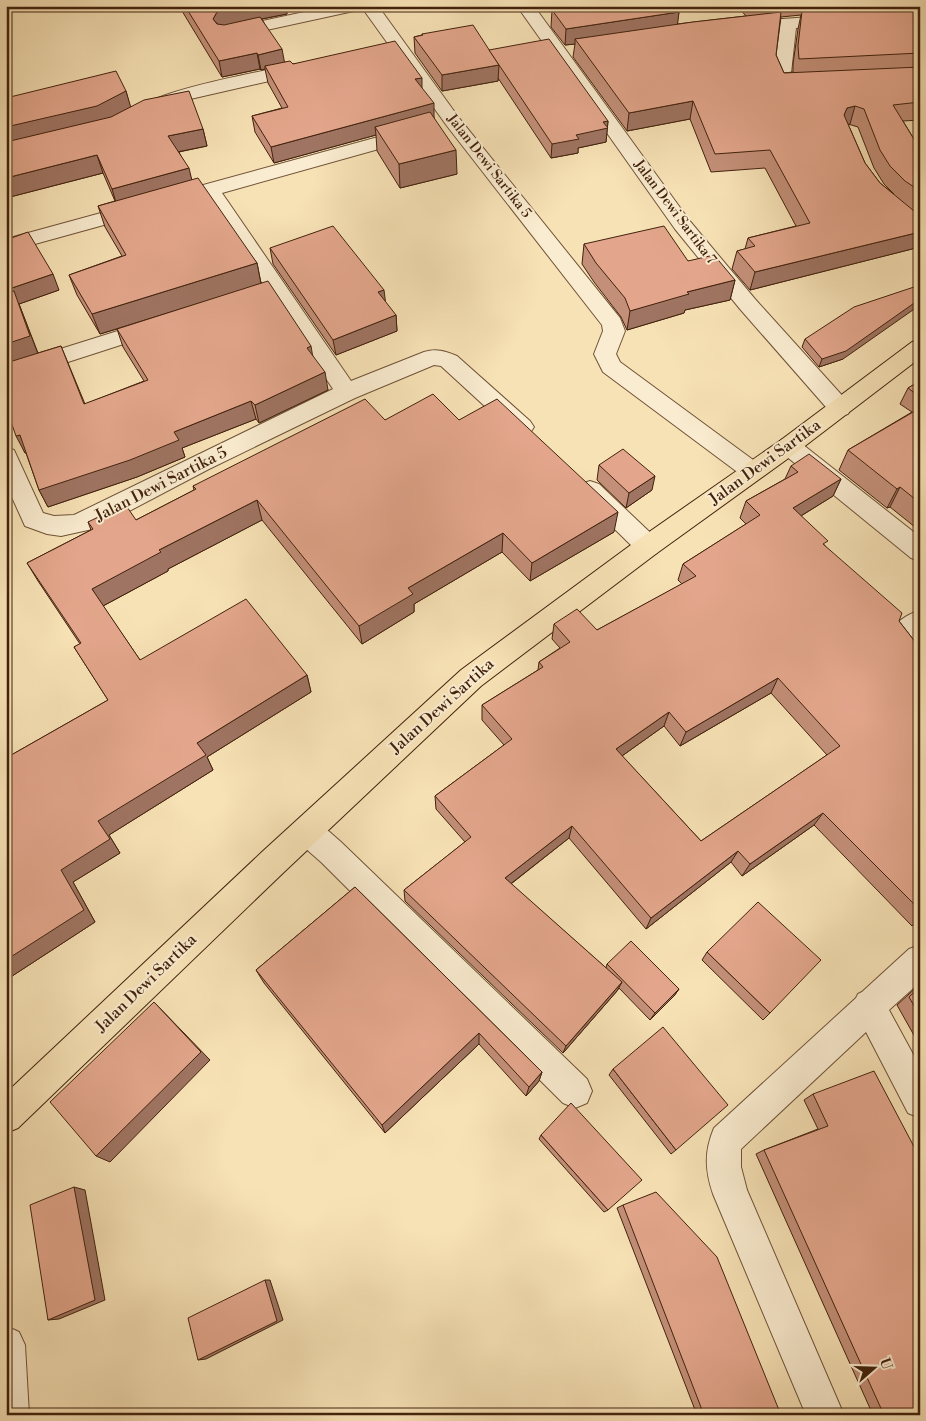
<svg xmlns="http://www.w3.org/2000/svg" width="926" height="1421" font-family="'Libre Bodoni',serif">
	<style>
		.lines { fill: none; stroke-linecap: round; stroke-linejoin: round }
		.minor-casing { stroke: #6f5237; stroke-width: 2 }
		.major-casing { stroke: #42220d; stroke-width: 2 }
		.minor { fill: #faecd0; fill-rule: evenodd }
		.major { fill: #f7e2b6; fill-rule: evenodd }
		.wall { fill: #c38f78; stroke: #42220d; fill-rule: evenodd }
		.shaded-wall { fill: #9f7462; stroke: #42220d }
		.building { fill: #e3a68c; stroke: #42220d; fill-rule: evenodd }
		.labels { text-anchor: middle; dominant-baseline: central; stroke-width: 4; stroke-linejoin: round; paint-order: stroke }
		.far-street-label { font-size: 14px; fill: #42220d; stroke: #faecd0 }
		.street-label { font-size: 16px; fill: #42220d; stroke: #faecd0 }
	</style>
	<rect width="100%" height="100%" fill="#f7e2b6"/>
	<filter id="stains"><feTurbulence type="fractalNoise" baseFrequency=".004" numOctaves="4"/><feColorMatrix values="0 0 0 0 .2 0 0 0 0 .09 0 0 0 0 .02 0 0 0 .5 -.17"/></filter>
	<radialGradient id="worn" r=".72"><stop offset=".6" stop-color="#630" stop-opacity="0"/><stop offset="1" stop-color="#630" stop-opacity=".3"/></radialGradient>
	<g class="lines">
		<defs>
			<g id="minor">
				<path d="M332,6H378L459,118L620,318L625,331L616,354L620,362L760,465L764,471L760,477L752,480L744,477L603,372L594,354L603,331L602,325L447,126L363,9L230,38L224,37L222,33L224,29L230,28Z"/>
				<path d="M517,6H534L689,220L755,299L848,402L851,408L848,414L840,416L832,414L740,309L675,229Z"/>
				<path d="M837,15L843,16L845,20L843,24L796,28L791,73L792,80L812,81L815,85L812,89L806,90L780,89C768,72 775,48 778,29L743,32L737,31L735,27L737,23L743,22Z"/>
				<path d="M303,63L309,64L312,68L309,72L186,100L154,111L148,110L145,106C156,90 278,68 303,63Z"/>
				<path d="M411,128L418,130L420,134L418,138L222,193L351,381L424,352C436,348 446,351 457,356L530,421L534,427L530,433L522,435L514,433L441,366L434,365L355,398L209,469L97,528L61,536L47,534L25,526L6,484V447L14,450L43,513L54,516L74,515L333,389L205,197L6,252V239Z"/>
				<path d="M156,319L164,321L167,326L164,331L6,382V366Z"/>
				<path d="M789,437L797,440L920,537V561L911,558L781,452L777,446L781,440Z"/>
				<path d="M590,481L599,484L657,539L660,546L657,553L648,556L639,553L581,496L578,490L581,484Z"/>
				<path d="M920,610V665C907,660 897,649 891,636C893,622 907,615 920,610Z"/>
				<path d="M307,817L317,821L341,842L587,1079L592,1091L587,1103L575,1108L563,1103L321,862L297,841L292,831L297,821Z"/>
				<path d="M920,945V982L889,1010L920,1067V1118L908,1113L866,1032L741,1149V1167L747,1190L844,1415H806L713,1194C705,1170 704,1152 714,1128L856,998L858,994L862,992L909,949Z"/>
				<path d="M6,1326L19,1332L25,1345L29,1415H6Z"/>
			</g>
			<path id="major" d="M920,340V358L797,452L657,553L481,686L284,872L18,1128L6,1133V1093L262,852L461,670L639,539L781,440L912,342Z"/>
		</defs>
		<use href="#minor" class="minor-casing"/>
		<use href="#major" class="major-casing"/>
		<use href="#minor" class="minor"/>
		<use href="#major" class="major"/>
	</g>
	<g class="wall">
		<path d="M179,6H286L287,14L262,19L284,62L422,88L457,174L400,188L377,151L376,135L274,163L255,132L252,116L282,108L268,83L265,69L261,70L260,69L222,77Z"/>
		<path d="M737,6H920V120L903,121L920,149V245L912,249L750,290L732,269L737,251L745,249L748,238L796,226L765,168L711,172L690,119L627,131L573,57L575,44L565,45L551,27L552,10L679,12L677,24L746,16ZM801,15L798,29L793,64V72L784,73L776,55L781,17ZM848,124L858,127L874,168L884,184L894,194L880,183L865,163Z"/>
		<path d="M422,34L489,50L608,121L606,142L578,148V153L551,158L498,78V81L442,91L415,53L414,37L422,35Z"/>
		<path d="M126,91L130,107L203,129L207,146L179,152L192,180L257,263L261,283L313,356L328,390L259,423L256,419L182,448L185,457L137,477L48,507L39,490L26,453H25L6,411V240L59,290L19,304L38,353L61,346L85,404L144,381L123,347L117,329L100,334L77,295L69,275L122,256L105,227L98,206L115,201L103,173L6,198V98Z"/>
		<path d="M584,244L688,261L735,280L730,300L685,310L684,313L627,330L621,317L594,282L582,264Z"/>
		<path d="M270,248L396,315L397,331L336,355L273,264Z"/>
		<path d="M805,339L843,359L819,367L802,347Z"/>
		<path d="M920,381V531L890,507L887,508L839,470L848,450L912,412L900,404L908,388Z"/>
		<path d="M385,420H459L614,532L530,581L502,552L414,604V612L362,644L262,520L168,569V571L103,606L140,660L307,675L311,692L207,757L213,770L109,835L120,853L73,882L95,922L6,980V758L108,700L74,647L80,644L38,581L27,563L91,530L88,522L136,520L194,490L193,486Z"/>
		<path d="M599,465L652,490L626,508L597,480Z"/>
		<path d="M791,466L841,479L833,496L801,516L826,547L899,621L916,643L920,646V919L912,926L814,825L742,876L731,862L646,929L569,838L511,884L606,968L607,964L679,989L674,996L650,1020L619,988L617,991L563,1053L405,901L404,890L465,842L436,809L435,796L504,745L482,720V705L538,670L539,662L560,648L552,639L554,624L597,630L682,584L678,580L683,564L746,524L740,518L746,501L785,479ZM771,693L827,755L701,841L622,756L664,726L680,746Z"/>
		<path d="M355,887L542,1072L539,1081L526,1096L479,1044L385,1133L264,983L256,970Z"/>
		<path d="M707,952L770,1013L763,1020L702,960Z"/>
		<path d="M920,984V1046L897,1005Z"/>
		<path d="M613,1069L676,1150L671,1154L609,1075Z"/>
		<path d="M813,1094L920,1158V1415H873L756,1154L764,1150L818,1129L804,1100Z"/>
		<path d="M541,1135L608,1210L604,1212L539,1139Z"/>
		<path d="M623,1205L781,1415H697L617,1208Z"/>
	</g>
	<g class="shaded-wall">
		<path d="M245,6H286L287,14L220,27L213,19L217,12Z"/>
		<path d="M679,12L677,28L575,39V44L565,45L566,29Z"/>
		<path d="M282,49L285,65L265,66V69L261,70L258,55Z"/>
		<path d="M257,53L260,69L222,77L219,61Z"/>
		<path d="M499,65L498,81L442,91V75Z"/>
		<path d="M422,78V95L415,79Z"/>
		<path d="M126,91L131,108L102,123L6,146V127Z"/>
		<path d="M693,101L690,119L627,131L629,113Z"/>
		<path d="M434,103V119L375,127L376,135L274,163L271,147Z"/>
		<path d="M855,106L850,124L841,126L844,115L847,108Z"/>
		<path d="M608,121L606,142L578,148V153L551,158L552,144L576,135L603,122Z"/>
		<path d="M203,129L207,146L172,153L168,136Z"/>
		<path d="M456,150L457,174L400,188L399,164Z"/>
		<path d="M97,155L103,173L6,198V178Z"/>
		<path d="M189,168L193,185L117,206L112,189Z"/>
		<path d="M920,232V245L912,249L750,290L755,272Z"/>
		<path d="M257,263L261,284L100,334L92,314Z"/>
		<path d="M53,274L59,290L19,304L38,354L6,364V290Z"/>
		<path d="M735,280L730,300L685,310L684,313L627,330L630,311L687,292Z"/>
		<path d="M384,290L386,306L378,292Z"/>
		<path d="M920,299V305L843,359L819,367L822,359Z"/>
		<path d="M396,315L397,331L336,355L333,340Z"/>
		<path d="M311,346L314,364L307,348Z"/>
		<path d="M325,372L328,390L259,423L255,405Z"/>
		<path d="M251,401L256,419L182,448L185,457L137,477L48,507L39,490L174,432Z"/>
		<path d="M20,435L29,452L25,453L16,436Z"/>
		<path d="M655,476L652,490L626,508L629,493Z"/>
		<path d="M841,479L833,496L786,525L793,508Z"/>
		<path d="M900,487L890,507L887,508L897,489Z"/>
		<path d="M257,500L262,520L168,569V571L101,607L92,589L159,550Z"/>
		<path d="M618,512L614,532L530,581L532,563Z"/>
		<path d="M503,533L502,552L414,604V612L362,644L359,626L408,588Z"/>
		<path d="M307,675L311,692L207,757L213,770L109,835L120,853L73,882L95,922L6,980V960L61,870L98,821L197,743Z"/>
		<path d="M778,678L771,693L680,746L686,732Z"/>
		<path d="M669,712L664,726L612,763L616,749Z"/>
		<path d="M823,813L814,825L742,876L750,864Z"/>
		<path d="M572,826L569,838L504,889L505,878Z"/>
		<path d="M738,851L731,862L646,929L651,918Z"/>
		<path d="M622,982L617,991L563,1053L566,1046Z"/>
		<path d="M679,989L674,996L650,1020L655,1013Z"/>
		<path d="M154,1002L210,1060L110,1162L96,1156Z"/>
		<path d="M479,1033V1044L385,1133L382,1125Z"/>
		<path d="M542,1072L539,1081L526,1096L529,1087Z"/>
		<path d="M74,1187L85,1190L105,1300L59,1319L48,1320Z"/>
		<path d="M265,1280H270L283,1320L206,1359L198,1360Z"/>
	</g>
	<g class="building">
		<path d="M185,6H245L217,12L213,19L217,24L224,25L260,17L282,49L258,55L257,53L219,61Z"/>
		<path d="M574,6H676L679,12L566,29L552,10Z"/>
		<path d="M874,6H920V53L799,59L798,46L802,11Z"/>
		<path d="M781,12L776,55L784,73L920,67V102L893,105L920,149V191L905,181L890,166L880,150L864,109L855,106L847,108L844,115L865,163L880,183L914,211L920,213V232L755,272L737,251L755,246L748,238L810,223L770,150L715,154L693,101L629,113L575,39L693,22Z"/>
		<path d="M473,25L499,65L442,75L414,37L423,35L422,34Z"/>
		<path d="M549,39L608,121L603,122L608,128L576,135L579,139L552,144L489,50Z"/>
		<path d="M395,41L422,78L415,79L434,103L271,147L252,116L288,107L265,66L290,61L293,64Z"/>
		<path d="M116,71L126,91L97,106L6,127V98Z"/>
		<path d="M189,91L203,129L168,136L189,168L112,189L97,155L6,178V142L111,117L144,100Z"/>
		<path d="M430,112L456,150L399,164L375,127Z"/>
		<path d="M198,178L257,263L92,314L69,275L126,255L98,206Z"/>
		<path d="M333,226L384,290L378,292L396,315L333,340L270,248Z"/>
		<path d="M664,226L688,261L714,255L735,280L687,292L689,294L630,311L625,298L596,263L584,244Z"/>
		<path d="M28,232L53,274L6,290V240Z"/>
		<path d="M268,281L311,346L307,348L325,372L255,405L251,401L174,432L179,440L130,460L39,490L20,435L16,436L6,408V363L61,346L84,404L148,380L117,329Z"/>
		<path d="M920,285V299L846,351L822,359L805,339L854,307Z"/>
		<path d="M14,291L30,336L6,344V293Z"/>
		<path d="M920,381V397L908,388Z"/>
		<path d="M433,394L459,420L497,399L618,512L532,563L503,533L408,588L413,594L359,626L257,500L159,550L161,552L92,589L140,660L246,599L307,675L197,743L206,755L98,821L110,839L61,870L84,910L6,960V758L108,700L74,647L81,643L27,563L93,529L88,522L125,504L136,520L196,489L193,486L365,399L385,420Z"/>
		<path d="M920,408V503L900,487L897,489L848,450Z"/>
		<path d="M623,449L655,476L629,493L599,465Z"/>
		<path d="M809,454L841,479L793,508L828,541L823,544L902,613L899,621L916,643L920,646V910L823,813L750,864L738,851L651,918L572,826L505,878L622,982L566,1046L404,890L471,837L435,796L512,739L482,705L543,667L539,662L570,642L554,624L577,609L597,630L696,576L683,564L760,515L746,501L798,472L791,466ZM778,678L840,746L701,841L616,749L669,712L686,732Z"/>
		<path d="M355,887L542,1072L529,1087L479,1033L382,1125L256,970Z"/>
		<path d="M758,902L821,960L770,1013L707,952Z"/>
		<path d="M631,941L679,989L655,1013L607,964Z"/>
		<path d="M920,987V1016L909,997Z"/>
		<path d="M154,1002L201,1052L96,1156L50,1102Z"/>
		<path d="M663,1027L728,1105L676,1150L613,1069Z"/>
		<path d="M874,1071L920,1158V1415H884L764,1150L828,1126L813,1094Z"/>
		<path d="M571,1103L642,1180L608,1210L541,1135Z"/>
		<path d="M74,1187L95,1300L48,1320L30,1205Z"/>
		<path d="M656,1192L717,1257L781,1415H704L623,1205Z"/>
		<path d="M265,1280L277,1321L198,1360L188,1318Z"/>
	</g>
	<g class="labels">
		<g class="far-street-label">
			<text transform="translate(489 166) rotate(52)">Jalan Dewi Sartika 5</text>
			<text transform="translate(675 212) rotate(53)">Jalan Dewi Sartika 7</text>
		</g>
		<g class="street-label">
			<text transform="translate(765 462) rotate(-36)">Jalan Dewi Sartika</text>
			<text transform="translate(161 484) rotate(-27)">Jalan Dewi Sartika 5</text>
			<text transform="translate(442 706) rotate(-42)">Jalan Dewi Sartika</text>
			<text transform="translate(146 983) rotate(-44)">Jalan Dewi Sartika</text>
		</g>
	</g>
	<rect width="926" height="1421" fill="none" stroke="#f7e2b6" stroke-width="25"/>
	<rect x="8" y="8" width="911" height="1406" fill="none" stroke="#42220d" stroke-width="2.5"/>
	<rect x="12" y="12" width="901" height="1396" fill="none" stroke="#42220d"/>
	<g transform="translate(874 1368) rotate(70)" stroke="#faecd0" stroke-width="4" paint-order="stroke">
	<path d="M0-4L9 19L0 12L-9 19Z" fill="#42220d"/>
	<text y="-8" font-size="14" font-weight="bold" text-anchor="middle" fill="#42220d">U</text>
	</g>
	<rect width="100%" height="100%" filter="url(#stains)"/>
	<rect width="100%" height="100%" fill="url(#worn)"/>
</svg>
